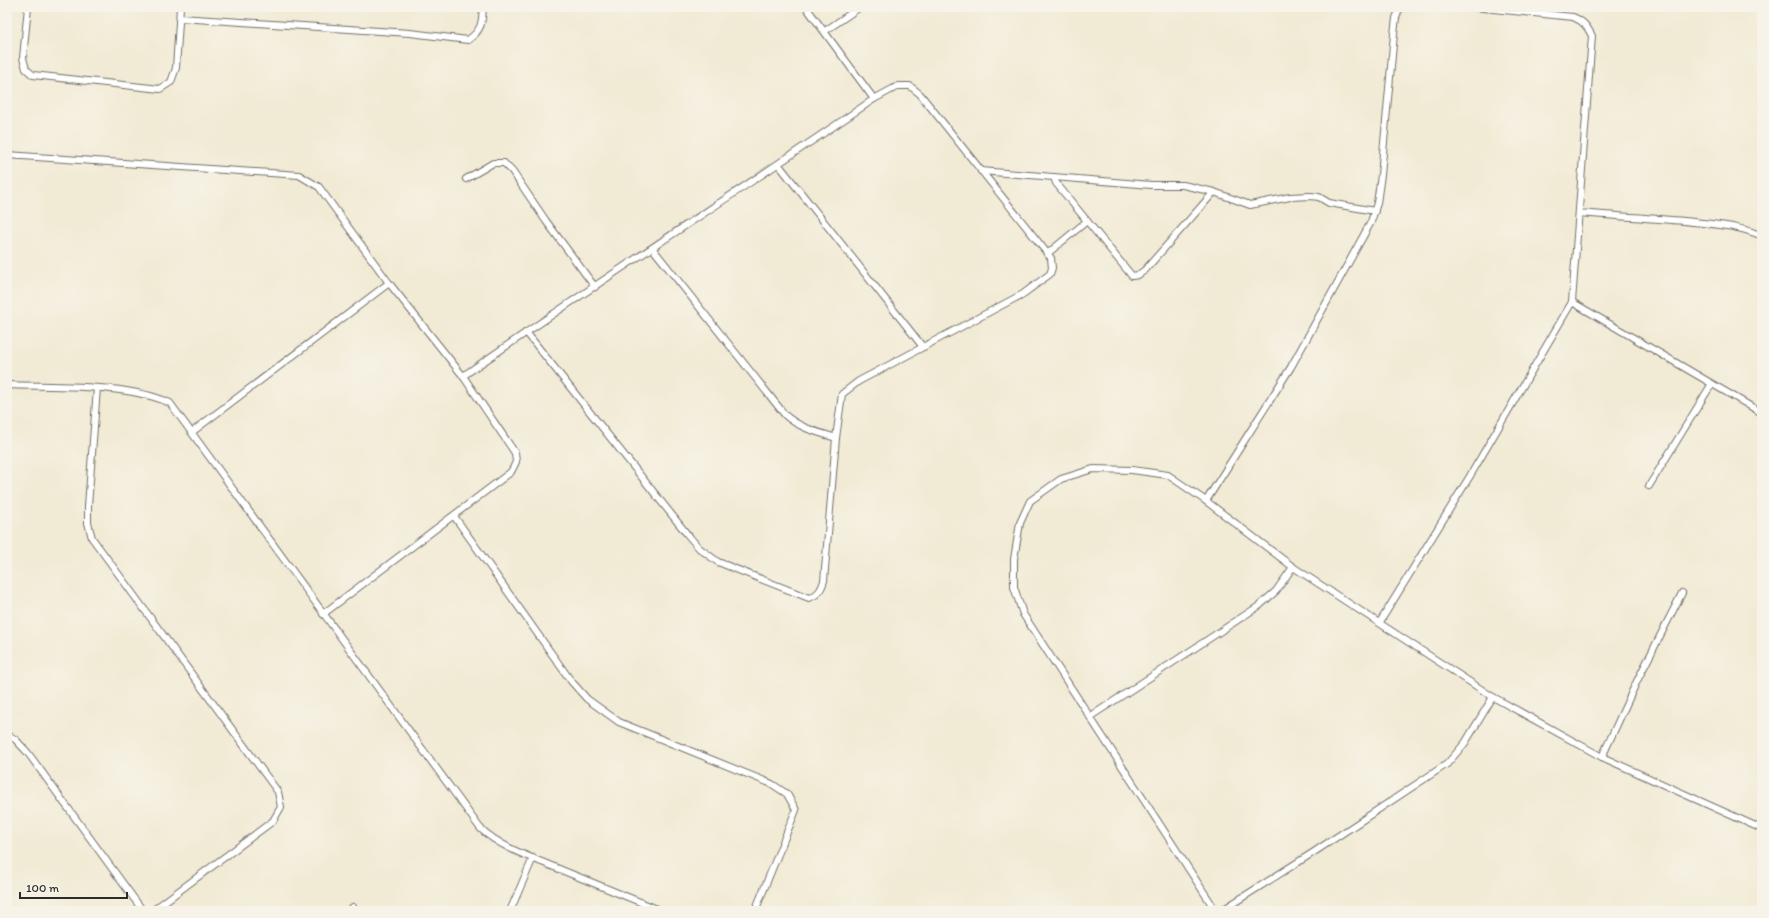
<svg xmlns="http://www.w3.org/2000/svg" width="1769" height="918" font-family="Itim,sans-serif">
	<style>
		.lines { fill: none; stroke-linecap: round; stroke-linejoin: round }
		.street-casing { stroke: #706e66; stroke-width: 8 }
		.street { stroke: #fff; stroke-width: 6 }
	</style>
	<rect width="100%" height="100%" fill="#f7f3e8"/>
	<filter id="ink" filterUnits="userSpaceOnUse"><feTurbulence type="fractalNoise" baseFrequency=".025" numOctaves="2"/><feDisplacementMap in="SourceGraphic" scale="8" xChannelSelector="R" yChannelSelector="G"/><feConvolveMatrix kernelMatrix="1 2 1 2 8 2 1 2 1" color-interpolation-filters="sRGB"/></filter>
	<filter id="wash" filterUnits="userSpaceOnUse"><feTurbulence type="fractalNoise" baseFrequency=".012" numOctaves="4" result="noise"/><feDisplacementMap in="SourceGraphic" scale="16" xChannelSelector="R" yChannelSelector="G"/><feGaussianBlur stdDeviation="0.9" result="paint"/><feColorMatrix in="noise" values="0 0 0 0 0 0 0 0 0 0 0 0 0 0 0 0 0 1.4 0 .05"/><feComposite in="paint" operator="in"/></filter>
	<g filter="url(#wash)">
		<rect width="100%" height="100%" fill="#f1ead4"/>
	</g>
	<g filter="url(#ink)">
		<g class="lines">
			<defs>
				<g id="street">
					<path d="M28,7L23,58L26,69L33,75L160,89L171,82L176,68L180,7"/>
					<path d="M806,7L874,99"/>
					<path d="M180,18L410,33L468,40C482,30 482,23 483,7"/>
					<path d="M825,31L860,7"/>
					<path d="M7,155L299,175L319,187L389,283L463,376L515,453L516,462L511,472L323,614"/>
					<path d="M779,165L923,347"/>
					<path d="M981,171L1151,185H1183L1214,192"/>
					<path d="M1054,177L1056,183L1132,276L1138,275L1145,270L1214,192L1250,205L1290,197L1310,196L1319,197L1329,203L1375,211"/>
					<path d="M466,179L493,163H504L512,171L546,221L595,287"/>
					<path d="M1579,213C1614,216 1649,218 1684,221C1710,224 1738,225 1762,236"/>
					<path d="M653,249L785,415C799,428 818,432 836,438"/>
					<path d="M1047,254L1087,221"/>
					<path d="M1572,302L1762,413"/>
					<path d="M463,376C599,281 738,192 874,99L898,86H910L920,94L1051,258L1052,268L1050,274L1023,294L859,381L842,394L836,438L824,581C821,590 818,595 809,598L718,562L699,548L687,534L526,332"/>
					<path d="M7,385C54,387 128,383 170,403L480,828C501,848 533,858 559,869C593,883 628,897 662,911"/>
					<path d="M97,388L88,506V523L92,538L278,792L281,807L273,821L152,911"/>
					<path d="M192,432L389,283"/>
					<path d="M1649,486L1711,385"/>
					<path d="M1206,501L1291,367L1371,222L1377,203L1381,175L1394,34L1396,18L1400,7"/>
					<path d="M454,516L571,681L587,699L619,722L772,784L787,794L796,810L755,911"/>
					<path d="M1380,622L1470,476L1572,302L1592,36C1587,26 1583,21 1573,17L1473,7"/>
					<path d="M1091,716L1259,606L1276,591L1293,567"/>
					<path d="M7,735L15,739L28,753L143,911"/>
					<path d="M1602,757L1637,681L1682,593"/>
					<path d="M348,911L353,907"/>
					<path d="M510,911L533,858"/>
					<path d="M1216,911L1023,614L1014,587V559L1020,523L1030,501L1061,479L1093,469L1132,470L1168,475L1206,501L1293,567L1493,697L1602,757L1762,829"/>
					<path d="M1221,911L1314,852L1447,764L1465,743L1493,697"/>
				</g>
			</defs>
			<use href="#street" class="street-casing"/>
			<use href="#street" class="street"/>
		</g>
	</g>
	<rect width="1769" height="918" fill="none" stroke="#f7f3e8" stroke-width="24"/>
	<path d="M20 892v6h107v-6" fill="none" stroke="#2b2b2b" stroke-width="2"/>
	<text x="26" y="892" font-size="12" fill="#2b2b2b" stroke="#f7f3e8" stroke-width="3" paint-order="stroke">100 m</text>
</svg>
